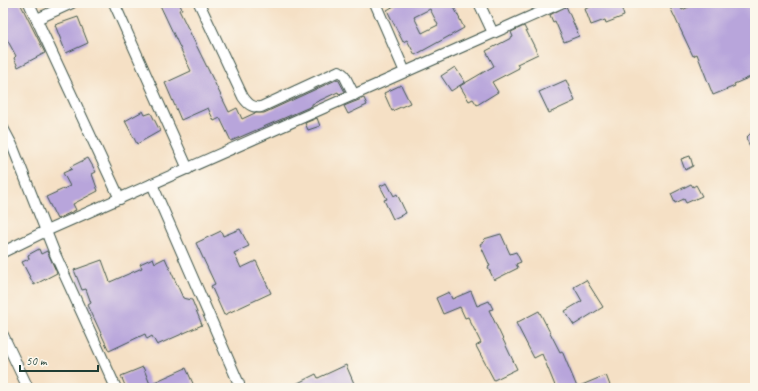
<svg xmlns="http://www.w3.org/2000/svg" width="758" height="391" font-family="Caveat,sans-serif">
	<style>
		.building { fill: #b8a5db; fill-rule: evenodd }
		.lines { fill: none; stroke-linecap: round; stroke-linejoin: round }
		.minor-casing { stroke: #3f554a; stroke-width: 12 }
		.minor { stroke: #fff; stroke-width: 10 }
	</style>
	<rect width="100%" height="100%" fill="#fbf7ec"/>
	<filter id="ink" filterUnits="userSpaceOnUse"><feTurbulence type="fractalNoise" baseFrequency=".025" numOctaves="2"/><feDisplacementMap in="SourceGraphic" scale="8" xChannelSelector="R" yChannelSelector="G"/><feConvolveMatrix kernelMatrix="1 2 1 2 8 2 1 2 1" color-interpolation-filters="sRGB"/></filter>
	<filter id="wash" filterUnits="userSpaceOnUse"><feTurbulence type="fractalNoise" baseFrequency=".012" numOctaves="4" result="noise"/><feDisplacementMap in="SourceGraphic" scale="16" xChannelSelector="R" yChannelSelector="G"/><feGaussianBlur stdDeviation="0.9" result="paint"/><feColorMatrix in="noise" values="0 0 0 0 0 0 0 0 0 0 0 0 0 0 0 0 0 1.4 0 .05"/><feComposite in="paint" operator="in"/></filter>
	<g filter="url(#wash)">
		<rect width="100%" height="100%" fill="#f5e0c5"/>
		<g id="blocks">
			<g class="building">
				<path d="M3,3H20L45,53L18,67L14,58L16,56L4,34L6,33L3,25Z"/>
				<path d="M159,3H179L182,9L179,10L229,112L237,108L242,119L255,113H264L338,79L345,92L339,94L338,92L312,104V106L231,141L220,118L214,121L208,108L181,120L165,83L191,71Z"/>
				<path d="M395,3H452L464,28L415,55L407,40L403,42L387,10L396,5ZM430,9L438,25L422,33L414,17Z"/>
				<path d="M600,3H620L624,16L606,23L605,20L591,25L585,9Z"/>
				<path d="M668,3H679L682,10L698,3H755V75L734,84L735,86L713,95L697,54L693,56Z"/>
				<path d="M566,6L579,36L564,42L555,21L553,22L550,15Z"/>
				<path d="M78,17L88,43L66,53L55,25Z"/>
				<path d="M524,26L538,54L517,64L519,68L492,82L498,92L477,105L473,99L469,101L460,86L494,66L486,51L513,37L511,32Z"/>
				<path d="M455,67L465,82L451,91L441,76Z"/>
				<path d="M566,80L575,101L549,113L539,92Z"/>
				<path d="M401,85L410,103L392,111L384,93Z"/>
				<path d="M364,98L367,105L348,114L344,106Z"/>
				<path d="M143,111L145,115L151,113L160,131L137,144L125,121Z"/>
				<path d="M317,118L320,126L308,130L305,123Z"/>
				<path d="M755,129V157L746,138Z"/>
				<path d="M690,156L693,166L685,170L681,159Z"/>
				<path d="M88,158L96,172L92,174L98,191L73,204L76,210L57,219L46,197L70,186L63,173L72,169L70,167Z"/>
				<path d="M387,183L394,196L397,194L406,213L393,219L384,200L387,199L380,186Z"/>
				<path d="M691,184L693,187L696,185L702,196L686,203L684,199L675,203L671,194Z"/>
				<path d="M240,229L249,246L234,253L241,268L256,261L271,293L224,315L211,286L215,284L196,243L221,231L223,236Z"/>
				<path d="M501,234L510,254L516,252L521,262L516,264L518,268L494,280L488,267L490,266L480,244L485,241L484,239Z"/>
				<path d="M39,249L41,254L47,251L57,273L34,285L22,262L29,259L28,255Z"/>
				<path d="M153,258L155,263L165,258L183,298L192,300L202,325L157,345L152,336L147,339L145,334L109,351L88,305L91,303L86,289L82,290L74,270L102,260L110,282L142,268L140,264Z"/>
				<path d="M586,280L603,307L574,325L565,311L582,301L574,287Z"/>
				<path d="M471,291L477,306L489,301L493,309L489,310L517,369L494,380L476,346L481,343L468,317L465,318L460,307L443,314L436,298L449,292L452,299Z"/>
				<path d="M539,311L560,352L562,351L577,387L606,375L611,388H556L542,354L534,358L516,323Z"/>
				<path d="M346,365L356,388H288L316,374L318,378Z"/>
				<path d="M143,367L150,384L186,368L195,388H126L121,376Z"/>
			</g>
		</g>
	</g>
	<g filter="url(#ink)">
		<use href="#blocks" fill-opacity="0" stroke="#3f554a" stroke-width="1"/>
		<g class="lines">
			<defs>
				<g id="minor">
					<path d="M29,3L120,199"/>
					<path d="M114,3L188,169"/>
					<path d="M199,3L243,97C248,104 252,108 261,107L339,71L344,75L354,95"/>
					<path d="M375,3L405,72"/>
					<path d="M479,3L493,33"/>
					<path d="M37,19L72,3"/>
					<path d="M3,128L12,145L55,254L116,388"/>
					<path d="M152,184L239,384"/>
					<path d="M3,252L46,231L561,3"/>
					<path d="M3,335L28,388"/>
				</g>
			</defs>
			<use href="#minor" class="minor-casing"/>
			<use href="#minor" class="minor"/>
		</g>
	</g>
	<rect width="758" height="391" fill="none" stroke="#fbf7ec" stroke-width="16"/>
	<path d="M20 365v6h78v-6" fill="none" stroke="#1f3d34" stroke-width="2"/>
	<text x="26" y="365" font-size="12" fill="#1f3d34" stroke="#fbf7ec" stroke-width="3" paint-order="stroke">50 m</text>
</svg>
